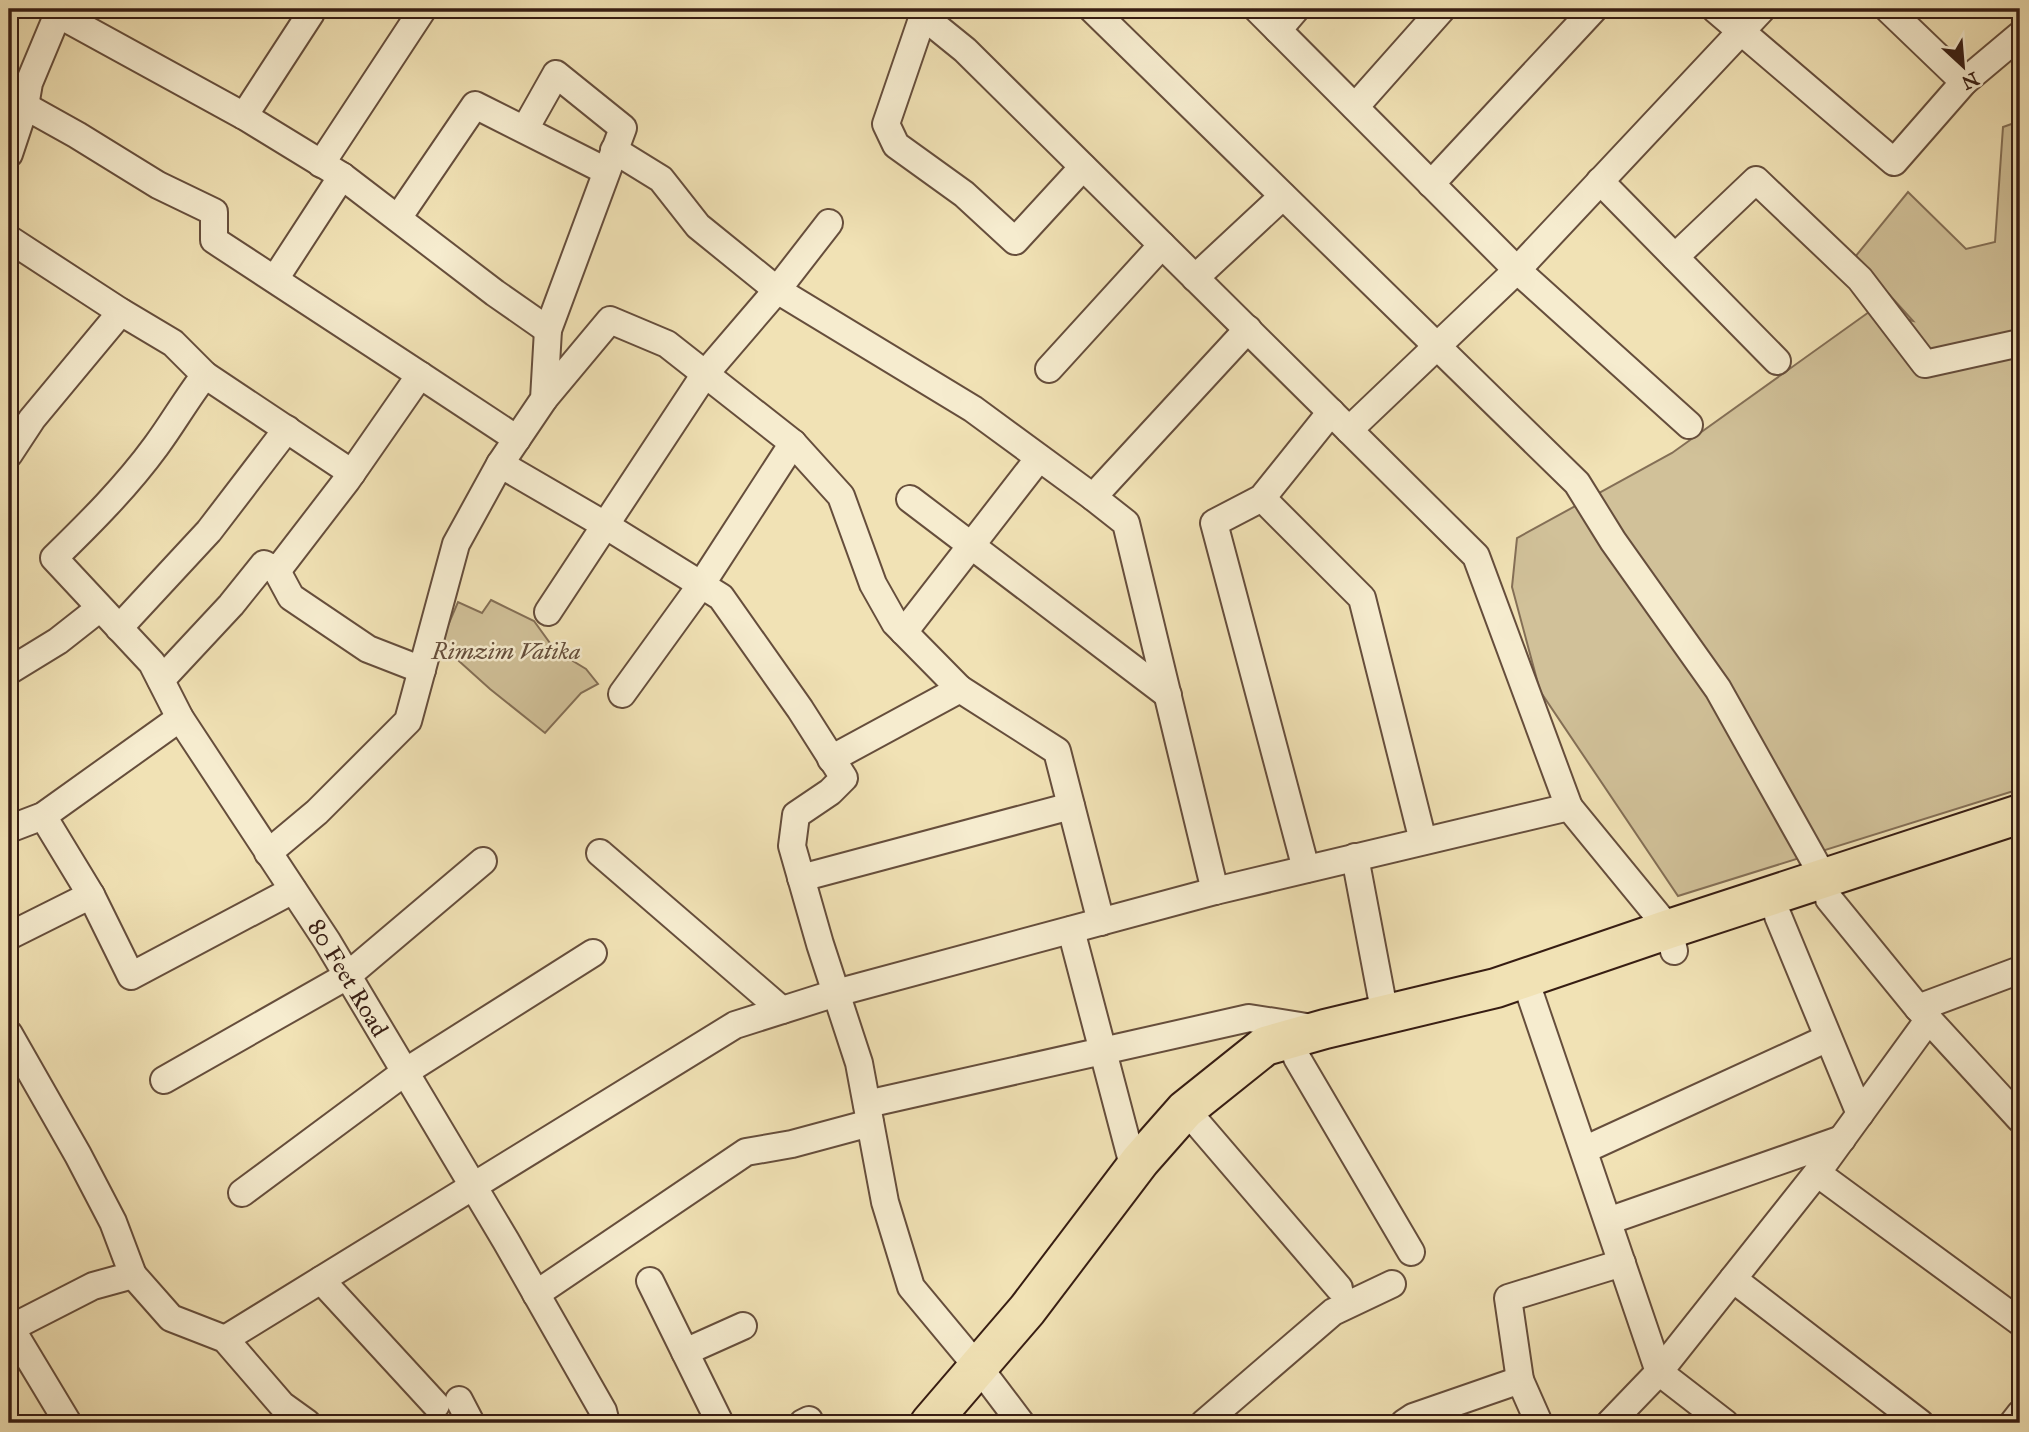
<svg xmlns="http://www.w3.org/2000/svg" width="2029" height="1432" font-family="'IM FELL Great Primer',serif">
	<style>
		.green { fill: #d1c199; stroke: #846f56; stroke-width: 2 }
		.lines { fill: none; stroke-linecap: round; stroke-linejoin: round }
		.minor-casing { stroke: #664e3c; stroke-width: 30 }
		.highway-casing { stroke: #371d13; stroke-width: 42 }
		.minor { stroke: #f6eccf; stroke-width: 26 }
		.highway { stroke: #f1e2b5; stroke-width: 38 }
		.labels { text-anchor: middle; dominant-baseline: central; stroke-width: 5; stroke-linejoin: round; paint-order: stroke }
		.park-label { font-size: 24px; font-style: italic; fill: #654e3b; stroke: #f6eccf }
		.street-label { font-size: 24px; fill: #371d13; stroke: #f6eccf }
	</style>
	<rect width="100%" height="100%" fill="#f1e2b5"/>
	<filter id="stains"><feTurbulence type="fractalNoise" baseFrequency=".00286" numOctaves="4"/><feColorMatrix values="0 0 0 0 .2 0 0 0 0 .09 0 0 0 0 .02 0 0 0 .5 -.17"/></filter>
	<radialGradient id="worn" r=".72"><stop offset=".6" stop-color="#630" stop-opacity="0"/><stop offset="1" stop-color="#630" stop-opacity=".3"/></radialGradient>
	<g class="green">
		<path d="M2020,121V789L1678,896L1540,691L1512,587L1517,538L1672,453L1869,312L1913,321L1855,257L1908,192L1966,249L1995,242L2003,127Z"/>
		<path d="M491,600L534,621L555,650L586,669L598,684L581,693L545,733L490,689L440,644L458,602L482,613Z"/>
	</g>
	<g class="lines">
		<defs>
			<g id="minor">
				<path d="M924,9L923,16L965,50L1349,430"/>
				<path d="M1092,9L1577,483L1613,541L1718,689L1824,878"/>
				<path d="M1257,9L1517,270L1689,425"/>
				<path d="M1715,9L1894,162L1964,82L1888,9"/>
				<path d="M923,16L886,124L896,145L964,194L1015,241L1083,167"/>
				<path d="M1278,30L1296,9"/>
				<path d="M1964,82L2020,35"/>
				<path d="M25,106L29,83L57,16L69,20L244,116L342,176L495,293L548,330"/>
				<path d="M1355,107L1442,9"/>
				<path d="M244,116L311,13"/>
				<path d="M614,150L661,179L698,226L777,290L973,409L1093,497L1126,523L1215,891"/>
				<path d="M9,154L25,106L77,135L158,185L214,212V240L420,375L347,480L277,571L264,564L231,605L161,680"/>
				<path d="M321,164L423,9"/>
				<path d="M1600,181L1777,361"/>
				<path d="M1431,184L1594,9"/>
				<path d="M398,218L475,105L606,171"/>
				<path d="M9,239L121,312L173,343L205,375C187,398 173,423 156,446C126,487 90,523 54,558L152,663L180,718L327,941L506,1241L603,1411L606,1423"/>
				<path d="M1675,257L1756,180L1860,279L1925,364L2020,343"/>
				<path d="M1195,278L1283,196"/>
				<path d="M275,279L342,176"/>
				<path d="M1049,369L1162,245"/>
				<path d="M205,375L352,473"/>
				<path d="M420,375L517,439"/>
				<path d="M544,399L610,320L667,344L793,443L841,496L873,584L895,623L960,689"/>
				<path d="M9,454L32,419L121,312"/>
				<path d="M500,464L544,399L548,330L623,128L556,74L525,129"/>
				<path d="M1093,497L1248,329"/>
				<path d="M1262,498L1362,598L1423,841"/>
				<path d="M910,499L1168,695"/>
				<path d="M277,571L291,597L368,649L422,670"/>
				<path d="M548,612L705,374L777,290L829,223"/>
				<path d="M119,628L209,531L287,429"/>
				<path d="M904,632L1039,458"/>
				<path d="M9,671L58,641L100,608"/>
				<path d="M622,694L701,585L793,443"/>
				<path d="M831,759L960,689L1057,751L1101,922"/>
				<path d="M1569,807L1476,556L1349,430L1517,270L1762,9"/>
				<path d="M43,816L91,895"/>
				<path d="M9,829L43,816L180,718"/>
				<path d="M268,853L317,812L408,721L456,544L500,464L605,525L721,597L800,709L844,778L830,792L796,815L792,846L820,944L859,1063L885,1202L911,1287L990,1382L1021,1423"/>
				<path d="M600,853L782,1010"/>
				<path d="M1355,857L1385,1015"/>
				<path d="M1306,869L1214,523L1262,498L1331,412"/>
				<path d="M801,878L1071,806"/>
				<path d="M1829,899L1918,1008L2020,970"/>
				<path d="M1778,916L1860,1114"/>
				<path d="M1071,930L1134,1169"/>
				<path d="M9,936L91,895L131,976L293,890"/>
				<path d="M1531,997L1659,1372L1725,1423"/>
				<path d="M1918,1008L2020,1119"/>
				<path d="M1929,1019L1817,1173L2020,1322"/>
				<path d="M9,1034L78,1155L113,1222L133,1275L93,1286L9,1329"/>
				<path d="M1297,1058L1411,1252"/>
				<path d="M164,1080L347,976L483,861"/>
				<path d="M867,1104L1249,1018L1313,1028"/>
				<path d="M1199,1125L1339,1288"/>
				<path d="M1584,1150L1828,1038"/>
				<path d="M242,1193L405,1072L593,953"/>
				<path d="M1608,1221L1842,1139"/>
				<path d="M133,1275L171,1318L225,1339L282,1405L307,1423"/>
				<path d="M1733,1279L1920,1423"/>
				<path d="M321,1280L436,1405"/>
				<path d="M650,1281L720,1423"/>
				<path d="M536,1294L746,1152L792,1144L870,1123"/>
				<path d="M9,1325L68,1423"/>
				<path d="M225,1339L735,1025L836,993L1215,891L1569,807L1669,929L1674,951"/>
				<path d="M685,1352L743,1326"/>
				<path d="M1520,1380L1508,1298L1622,1263"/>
				<path d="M459,1400L471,1423"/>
				<path d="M803,1423L809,1420"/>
				<path d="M1204,1423L1333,1312L1392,1284"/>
				<path d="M1404,1423L1413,1417L1520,1380L1539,1423"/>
				<path d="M1610,1423L1659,1372L1817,1173"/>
				<path d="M2013,1423L2020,1414"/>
			</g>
			<path id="highway" d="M930,1423L1027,1310L1140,1161L1185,1110L1265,1046L1325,1029L1496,988L1669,929L2020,814"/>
		</defs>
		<use href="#minor" class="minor-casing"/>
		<use href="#highway" class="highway-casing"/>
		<use href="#minor" class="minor"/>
		<use href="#highway" class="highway"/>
	</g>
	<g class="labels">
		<g class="park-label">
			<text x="506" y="651">Rimzim Vatika</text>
		</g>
		<g class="street-label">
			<text transform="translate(348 978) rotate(59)">80 Feet Road</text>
		</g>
	</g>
	<rect width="2029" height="1432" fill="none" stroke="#f1e2b5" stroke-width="35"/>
	<rect x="10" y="10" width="2008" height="1411" fill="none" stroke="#371d13" stroke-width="3.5"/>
	<rect x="18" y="18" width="1994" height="1397" fill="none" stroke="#371d13" stroke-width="2"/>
	<g transform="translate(1963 66) rotate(154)" stroke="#f6eccf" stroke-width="5" paint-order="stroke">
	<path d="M0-5L12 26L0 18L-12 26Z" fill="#371d13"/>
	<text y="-10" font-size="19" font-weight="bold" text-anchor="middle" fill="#371d13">N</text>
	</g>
	<rect width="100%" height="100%" filter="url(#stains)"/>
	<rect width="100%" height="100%" fill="url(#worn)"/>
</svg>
